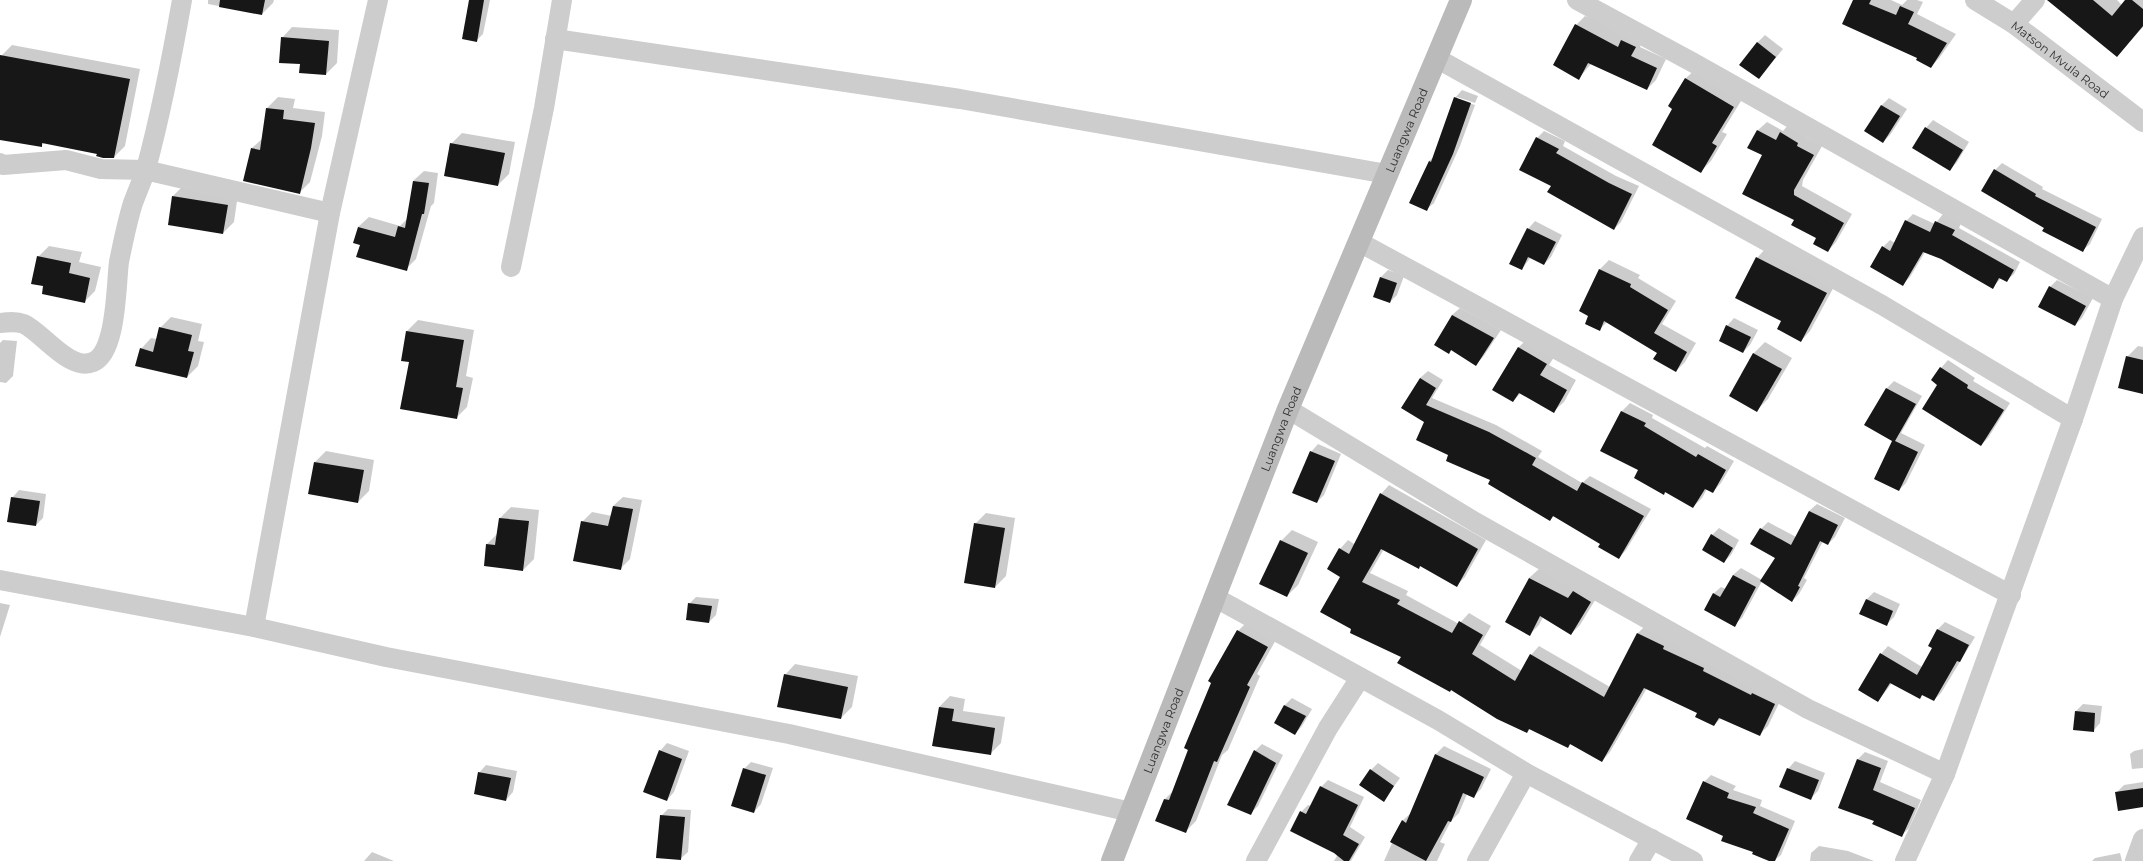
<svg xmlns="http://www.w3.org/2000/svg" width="2143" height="861" font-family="Montserrat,sans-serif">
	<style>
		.shadow { fill: #0003 }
		.building { fill: #171717 }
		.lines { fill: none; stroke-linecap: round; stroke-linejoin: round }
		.street { stroke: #cdcdcd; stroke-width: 20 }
		.secondary { stroke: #bababa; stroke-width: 22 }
		.labels { text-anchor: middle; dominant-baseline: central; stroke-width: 4; stroke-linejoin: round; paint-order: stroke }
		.street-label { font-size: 12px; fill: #303030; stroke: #fff }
	</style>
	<rect width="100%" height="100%" fill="#fff"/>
	<g class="shadow">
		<path d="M208,0H274L273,3L262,14L208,4Z"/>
		<path d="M470,0H490L483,34L476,41Z"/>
		<path d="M1854,0H1891L1902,5L1907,0H1917L1923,2L1917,14L1956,34L1940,57L1931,67Z"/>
		<path d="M2063,0H2117L2122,5L2126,0H2143V27L2117,56Z"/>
		<path d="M1585,16L1644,37L1640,47L1666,59L1656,80L1647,89L1591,64L1579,78L1576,25Z"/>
		<path d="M292,27L339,30L337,63L326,74L300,72L301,63L282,38Z"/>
		<path d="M1765,35L1783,49L1759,78L1757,43Z"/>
		<path d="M12,45L140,69L125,146L114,157L45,142L41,146L0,139V62L1,56Z"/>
		<path d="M1697,68L1744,96L1722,132L1727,134L1711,161L1700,172L1674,108L1670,106L1686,78Z"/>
		<path d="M1462,90L1478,96L1475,103L1457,97V99L1475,105L1460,146L1434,203L1426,210L1410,202L1429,161L1434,157L1455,98Z"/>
		<path d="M278,97L295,99L293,108L325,112L322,136L310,182L299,193L252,148L263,138L267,108Z"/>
		<path d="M1889,98L1907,109L1890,135L1883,142L1866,131L1882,105Z"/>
		<path d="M1933,120L1969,142L1957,162L1950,170L1926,128Z"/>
		<path d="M1767,122L1783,131L1789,124L1806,134L1805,137L1822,146L1803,180L1802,186L1852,214L1836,242L1828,251L1818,238L1795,220L1763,155L1749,147L1758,130Z"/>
		<path d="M1544,131L1565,141L1563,146L1616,176L1639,186L1621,222L1614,229L1552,185L1537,138Z"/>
		<path d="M462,133L515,142L509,174L498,185L451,144Z"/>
		<path d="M2002,163L2043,187L2042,189L2102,219L2090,244L2082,251L2045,227L1995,170Z"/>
		<path d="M424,171L438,173L434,203L431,206L416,259L406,269L361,244L358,227L369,217L400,226L408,218L413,181Z"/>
		<path d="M184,185L238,194L234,222L223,233L173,196Z"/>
		<path d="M1913,214L1935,224L1943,214L1961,223L1959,228L2020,262L2014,274L2006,281L2001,278L1993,287L1941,258L1925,252L1910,277L1903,284L1883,247L1890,240L1895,243L1906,221Z"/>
		<path d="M1535,221L1562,235L1551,257L1544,264L1531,257L1522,269L1528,229Z"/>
		<path d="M49,246L82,252L79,262L101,267L95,291L84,302L45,285L38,257Z"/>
		<path d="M1766,248L1836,283L1810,331L1801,341L1782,320L1757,258Z"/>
		<path d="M1609,260L1640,275L1638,278L1676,301L1662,324L1696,343L1685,362L1676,371L1658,352L1607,322L1599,330L1590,315L1580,311L1600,269Z"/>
		<path d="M1388,270L1404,276L1397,295L1390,302L1380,278Z"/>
		<path d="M2057,280L2093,298L2082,318L2075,325L2050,287Z"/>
		<path d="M1460,308L1501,330L1483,357L1476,364L1452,349L1449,353L1452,315Z"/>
		<path d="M171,317L202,324L198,341L204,342L198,366L187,377L141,349L151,338L157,339L160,328Z"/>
		<path d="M1734,318L1758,330L1750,345L1743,352L1720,341L1727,326Z"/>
		<path d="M418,320L474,330L466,376L473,378L467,407L456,418L410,361L402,360L407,331Z"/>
		<path d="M1528,338L1556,354L1549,365L1576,380L1564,402L1554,411L1521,393L1513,401L1518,348Z"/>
		<path d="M3,340L17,341L13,376L6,383L0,382V343Z"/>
		<path d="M1765,342L1792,358L1768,399L1757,410L1730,395L1754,353Z"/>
		<path d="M2138,346L2143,347V393L2127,357Z"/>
		<path d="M1948,360L1975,378L1973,381L2010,403L1988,438L1981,445L1939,385L1941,368Z"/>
		<path d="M1428,371L1443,380L1432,398L1496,425L1542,451L1538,457L1582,483L1590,476L1651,509L1626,550L1619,558L1601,543L1554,516L1550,520L1492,480L1449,455L1425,422L1420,378Z"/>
		<path d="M1894,381L1922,396L1901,433L1925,445L1906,483L1899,490L1894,441L1865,424L1887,388Z"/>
		<path d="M1630,403L1653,415L1652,418L1705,448L1707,446L1734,461L1721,483L1713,492L1707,489L1702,498L1693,507L1666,492L1663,494L1640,470L1621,412Z"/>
		<path d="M1318,444L1341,454L1324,495L1317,502L1311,452Z"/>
		<path d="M326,451L374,460L369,491L358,502L315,462Z"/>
		<path d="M1389,485L1486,540L1465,577L1456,586L1421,565L1418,568L1384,549L1370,573L1408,591L1406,595L1459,624L1469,613L1491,626L1480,645L1522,671L1531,655L1539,646L1610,687L1638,633L1647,624L1783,695L1768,726L1759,735L1721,718L1714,725L1698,712L1647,688L1610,752L1602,761L1571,744L1568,746L1530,729L1527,732L1452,689L1450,691L1402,656L1353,629L1341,576L1340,549L1348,540L1354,544L1381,494Z"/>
		<path d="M19,490L46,494L43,518L36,525L12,498Z"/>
		<path d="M623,497L642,500L630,559L620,569L582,522L592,512L612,516L613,506Z"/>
		<path d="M1817,504L1845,518L1835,537L1828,544L1823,541L1804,578L1807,580L1799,594L1792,601L1762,581L1742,618L1734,625L1713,594L1721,587L1726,589L1733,575L1741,568L1762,580L1776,558L1761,529L1768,522L1796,537L1809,511Z"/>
		<path d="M511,507L539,510L534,559L523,570L485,565L487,544L498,533L500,518Z"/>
		<path d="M986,513L1015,518L1006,576L995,587L975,524Z"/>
		<path d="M1719,528L1739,540L1731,555L1724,562L1712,535Z"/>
		<path d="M1292,530L1318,542L1298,585L1287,596L1281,541Z"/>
		<path d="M1539,569L1600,592L1580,625L1571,634L1543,617L1539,625L1530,634L1529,578Z"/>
		<path d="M1874,592L1900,604L1894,617L1887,624L1866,600Z"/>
		<path d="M696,597L719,599L716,615L709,622L687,619L689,604Z"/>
		<path d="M0,603L10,605L0,637Z"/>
		<path d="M1249,620L1278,636L1257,674L1260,676L1228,750L1222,755L1196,821L1186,831L1165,799L1173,791L1212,682L1210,681L1238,631Z"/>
		<path d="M1945,622L1975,637L1941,693L1934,700L1923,694L1919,698L1892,683L1878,701L1859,689L1881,654L1888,646L1922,667L1933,648L1929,646L1938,629Z"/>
		<path d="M795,664L858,676L852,707L841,718L785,675Z"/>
		<path d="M950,696L965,699L963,711L1005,717L1001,743L990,754L934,746L939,707Z"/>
		<path d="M1292,698L1312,709L1302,726L1295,734L1275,723L1285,705Z"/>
		<path d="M2083,704L2102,706L2100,723L2093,731L2076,711Z"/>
		<path d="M667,743L689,751L674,792L667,800L660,751Z"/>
		<path d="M1262,744L1283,755L1258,806L1250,814L1255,751Z"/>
		<path d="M1444,746L1491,769L1481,789L1473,797L1467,794L1459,813L1451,821L1440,842L1445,844L1437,861H1384L1402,821L1411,813L1436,754Z"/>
		<path d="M2143,749V768L2132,769L2130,754L2134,751Z"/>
		<path d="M1865,752L1888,761L1880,782L1921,800L1909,828L1902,835L1875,821L1858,759Z"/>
		<path d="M1795,761L1825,773L1818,791L1811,798L1788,769Z"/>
		<path d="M751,762L773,768L761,804L754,812L744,769Z"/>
		<path d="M1378,763L1400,778L1384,800L1371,770Z"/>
		<path d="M486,765L517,771L513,792L506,800L479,773Z"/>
		<path d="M1711,775L1736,786L1733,790L1762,800L1760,806L1795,821L1781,855L1774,861L1724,835L1704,782Z"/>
		<path d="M1328,780L1364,797L1350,827L1365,837L1351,861H1334L1337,856L1335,852L1301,812L1308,805L1312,806L1321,787Z"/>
		<path d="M2143,782V806L2117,792L2124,785Z"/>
		<path d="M668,809L691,810L688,852L680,859L661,816Z"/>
		<path d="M1819,846L1848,851L1874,861H1810L1811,853Z"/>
		<path d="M372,852L394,861H364Z"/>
		<path d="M2120,853L2122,861H2092L2095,858Z"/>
	</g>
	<g class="building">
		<path d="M220,0H265L262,15L219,7Z"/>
		<path d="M469,0H484L477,42L462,39Z"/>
		<path d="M1853,0H1871L1869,4L1896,15L1900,6L1914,12L1908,24L1947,43L1931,68L1916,60L1917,58L1842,24Z"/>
		<path d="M2047,0H2093L2112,16L2125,0H2132L2143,9V26L2117,57Z"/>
		<path d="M1575,24L1618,47L1621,40L1636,47L1631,56L1657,68L1647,90L1588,63L1579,80L1553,65Z"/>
		<path d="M281,37L329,41L326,75L299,73L300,64L279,63Z"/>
		<path d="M1757,42L1776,57L1759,79L1739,65Z"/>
		<path d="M0,55L130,79L114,158H103L96,156L97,154L42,143V147L0,140Z"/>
		<path d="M1685,78L1734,107L1712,143L1717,146L1701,173L1652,145L1672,109L1668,106Z"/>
		<path d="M1454,97L1471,103L1453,154L1427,211L1409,203L1429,161L1431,162Z"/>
		<path d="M1881,105L1900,116L1883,143L1864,131Z"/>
		<path d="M266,108L284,110L283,119L315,123L311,148L300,194L243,181L251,148L260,150Z"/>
		<path d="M1925,127L1963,150L1950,171L1912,148Z"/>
		<path d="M1757,130L1776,140L1780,132L1798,143L1797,146L1814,155L1794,190V195L1844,223L1828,252L1813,244L1816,238L1791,225L1794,220L1742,194L1762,155L1747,148Z"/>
		<path d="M1536,137L1559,149L1556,153L1609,183L1632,194L1614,230L1547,192L1551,186L1519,170Z"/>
		<path d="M450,143L505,153L498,186L444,176Z"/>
		<path d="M1994,169L2036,194L2035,196L2096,227L2083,252L2042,231L2044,228L1981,191Z"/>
		<path d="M413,181L429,183L424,214H422L407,271L356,257L360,245L353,243L358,227L395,237L398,226L405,228Z"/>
		<path d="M172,196L228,205L223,234L168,225Z"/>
		<path d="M1905,220L1930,232L1935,221L1955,230L1952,235L2014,270L2007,282L1999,278L1993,289L1941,259L1923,252L1903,286L1870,267L1882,246L1890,251Z"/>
		<path d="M1527,228L1556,242L1544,265L1528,257L1522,270L1509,264Z"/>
		<path d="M37,256L71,263L69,273L90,278L85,303L42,294L43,286L31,284Z"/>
		<path d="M1756,257L1827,293L1801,342L1777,329L1781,321L1735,298Z"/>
		<path d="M1599,269L1631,284L1630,287L1668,310L1654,333L1687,352L1676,372L1653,359L1657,353L1604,321L1600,331L1585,324L1588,316L1579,311Z"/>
		<path d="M1380,277L1397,283L1390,303L1373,297Z"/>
		<path d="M2049,286L2086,306L2075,326L2038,307Z"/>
		<path d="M1452,315L1494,338L1476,366L1451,350L1449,354L1434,345Z"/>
		<path d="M1726,325L1751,337L1743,353L1719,341Z"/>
		<path d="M159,327L192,335L188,351L194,352L187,378L135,366L140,348L153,352Z"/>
		<path d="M406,331L464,340L456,387L463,388L457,419L400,409L409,362L401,361Z"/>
		<path d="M1518,347L1547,364L1540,375L1567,390L1554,413L1519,393L1513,402L1492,390Z"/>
		<path d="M1753,353L1782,369L1757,412L1729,396Z"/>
		<path d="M2126,356L2143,360V394L2118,388Z"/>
		<path d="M1940,367L1968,385L1967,388L2004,410L1981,446L1922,409L1937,385L1931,380Z"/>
		<path d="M1420,378L1436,388L1426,405L1489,432L1536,458L1532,465L1577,491L1582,482L1644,516L1619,559L1598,547L1600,544L1553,516L1550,521L1488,484L1490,480L1446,461L1448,455L1416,440L1424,422L1401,408Z"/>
		<path d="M1886,388L1916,404L1895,441L1918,452L1899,491L1874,479L1892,441L1864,425Z"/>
		<path d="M1621,411L1646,423L1644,426L1696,457L1698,454L1726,470L1713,493L1705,489L1693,508L1665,492L1664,495L1634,478L1638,470L1600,451Z"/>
		<path d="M1310,451L1335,461L1317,503L1292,493Z"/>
		<path d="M314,462L364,470L358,503L308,494Z"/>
		<path d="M1380,493L1478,549L1457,587L1420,566L1419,569L1381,549L1362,582L1400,600L1397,604L1452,633L1459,621L1483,635L1472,654L1515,681L1530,654L1604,697L1637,633L1664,646L1663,649L1704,668L1703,671L1751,695L1752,693L1775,704L1760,736L1719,718L1714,726L1695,717L1697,713L1644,688L1602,762L1570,744L1568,748L1529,729L1527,733L1497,719L1451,690L1450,692L1397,663L1401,657L1350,633L1351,629L1320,612L1340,577L1327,569L1339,548L1349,554Z"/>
		<path d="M11,497L40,501L36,526L7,522Z"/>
		<path d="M613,506L633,509L621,570L573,561L581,521L608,526Z"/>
		<path d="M1809,511L1838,525L1828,545L1820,541L1798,586L1800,587L1792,602L1760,581L1775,558L1750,544L1760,528L1791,545Z"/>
		<path d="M499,518L529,521L523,571L484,566L486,544L495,545Z"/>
		<path d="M974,523L1005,528L995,588L964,583Z"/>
		<path d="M1711,534L1733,548L1724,563L1702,550Z"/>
		<path d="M1280,540L1308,553L1287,597L1259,584Z"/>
		<path d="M1733,575L1756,587L1735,627L1704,610L1713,593L1720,597Z"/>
		<path d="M1529,578L1568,598L1573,591L1591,602L1571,635L1540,616L1530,636L1505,622Z"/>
		<path d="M1866,599L1893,611L1887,626L1859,614Z"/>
		<path d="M688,603L712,606L709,623L686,620Z"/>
		<path d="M1937,629L1969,645L1960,662L1957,661L1934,701L1922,695L1920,699L1890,683L1878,702L1858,690L1880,653L1917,675L1932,648L1928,646Z"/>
		<path d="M1237,630L1268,647L1247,685L1250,687L1217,762L1214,761L1186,833L1155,821L1164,799L1169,800L1188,750L1184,748L1211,683L1208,681Z"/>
		<path d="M784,674L848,687L841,719L777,707Z"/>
		<path d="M1284,705L1306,716L1295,735L1274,723Z"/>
		<path d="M939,707L954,709L952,721L995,728L991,755L932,746Z"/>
		<path d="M2075,711L2095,713L2094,732L2073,730Z"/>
		<path d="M659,750L682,759L667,801L643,792Z"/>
		<path d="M1254,750L1276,763L1251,815L1227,805Z"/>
		<path d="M1435,754L1484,777L1474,798L1463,793L1451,822L1448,821L1426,861L1390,842L1402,820L1406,823Z"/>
		<path d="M1857,759L1881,768L1873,790L1915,808L1902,837L1872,824L1874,821L1838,808Z"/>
		<path d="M743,768L766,775L754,813L731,806Z"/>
		<path d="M1787,768L1819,780L1811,800L1779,787Z"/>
		<path d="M1370,769L1394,786L1384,802L1359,785Z"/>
		<path d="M478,772L511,778L506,801L474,794Z"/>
		<path d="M1703,781L1729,793L1727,798L1756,807L1753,813L1789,829L1775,861H1769L1752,854L1753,852L1721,841L1723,836L1686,819Z"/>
		<path d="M1320,786L1358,805L1343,835L1359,844L1349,861H1344L1334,853L1290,831L1300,811L1306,814Z"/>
		<path d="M2143,788V807L2118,811L2115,792Z"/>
		<path d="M660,815L685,817L681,860L656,858Z"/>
	</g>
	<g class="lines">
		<g class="street">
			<path d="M1577,0L1692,62L2113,299"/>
			<path id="s1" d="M1975,0L2014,24L2143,122"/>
			<path d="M2014,24L2035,0"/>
			<path d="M555,39L960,99L1387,174"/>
			<path d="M1436,58L1882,305L2073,419"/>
			<path d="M0,163L3,165L66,160L101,169L145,170L330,213"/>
			<path d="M1359,242L1878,524L2011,595"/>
			<path d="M511,267L544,108L562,0"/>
			<path d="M0,323C8,322 16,321 24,324C43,333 70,372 93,362C117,352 116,284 119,262C123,242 127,222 133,203C137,192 142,181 146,169C161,113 172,57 182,0"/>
			<path d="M1288,409L1475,522L1808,709L1945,774"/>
			<path d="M0,580L254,627L386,657L789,734L1131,812"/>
			<path d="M1214,597L1438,720L1526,773L1693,861"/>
			<path d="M254,627L330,213L378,0"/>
			<path d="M1256,861L1328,728L1360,678"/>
			<path d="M1477,861L1526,773"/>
			<path d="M1639,861L1652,839"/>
			<path d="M1905,861L1945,774L2073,419L2113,299L2143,237"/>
			<path d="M2135,861L2143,839"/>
		</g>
		<path class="secondary" id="s2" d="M1112,861L1288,409L1461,0"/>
	</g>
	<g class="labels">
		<g class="street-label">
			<text stroke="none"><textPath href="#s1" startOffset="104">Matson Mvula Road</textPath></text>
			<text stroke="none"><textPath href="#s2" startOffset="788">Luangwa Road</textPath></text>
			<text stroke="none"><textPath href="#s2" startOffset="464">Luangwa Road</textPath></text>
			<text stroke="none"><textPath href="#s2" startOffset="140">Luangwa Road</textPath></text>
		</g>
	</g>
</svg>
